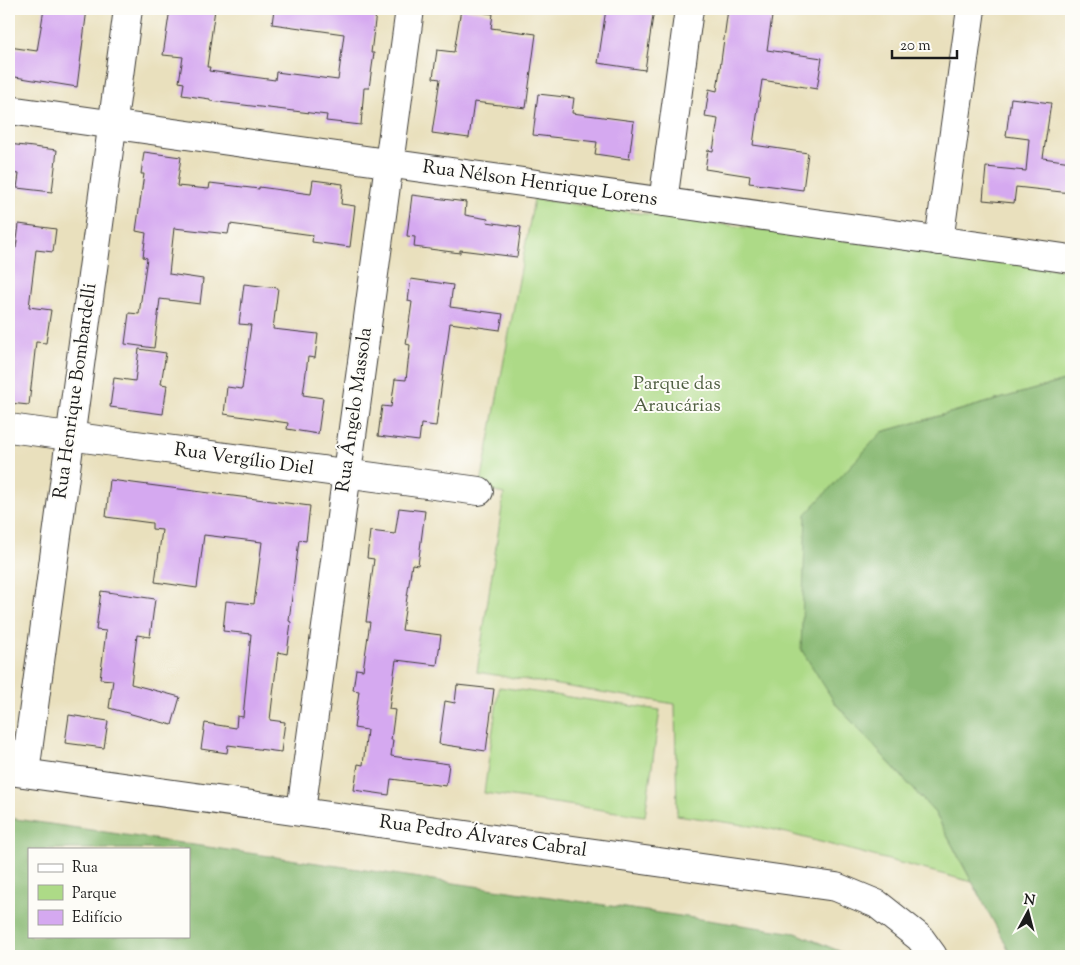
<svg xmlns="http://www.w3.org/2000/svg" width="1080" height="965" font-family="'Sorts Mill Goudy',serif">
	<style>
		.green { fill: #adda87; stroke: #647b52 }
		.forest { fill: #8aba74; stroke: #536b48; fill-rule: evenodd }
		.building { fill: #d5a9f0 }
		.lines { fill: none; stroke-linecap: round; stroke-linejoin: round }
		.minor-casing { stroke: #3b3934; stroke-width: 30 }
		.minor { stroke: #fff; stroke-width: 28 }
		.labels { text-anchor: middle; dominant-baseline: central; stroke-width: 4; stroke-linejoin: round; paint-order: stroke }
		.street-label { font-size: 19px; fill: #1c1c1c; stroke: #fdfcf7 }
		.park-label { font-size: 19px; fill: #4f5e41; stroke: #fdfcf7 }
	</style>
	<rect width="100%" height="100%" fill="#fdfcf7"/>
	<filter id="ink" filterUnits="userSpaceOnUse"><feTurbulence type="fractalNoise" baseFrequency=".02" numOctaves="2"/><feDisplacementMap in="SourceGraphic" scale="10" xChannelSelector="R" yChannelSelector="G"/><feConvolveMatrix kernelMatrix="1 2 1 2 8 2 1 2 1" color-interpolation-filters="sRGB"/></filter>
	<filter id="wash" filterUnits="userSpaceOnUse"><feTurbulence type="fractalNoise" baseFrequency=".0096" numOctaves="4" result="noise"/><feDisplacementMap in="SourceGraphic" scale="20" xChannelSelector="R" yChannelSelector="G"/><feGaussianBlur stdDeviation="1.12" result="paint"/><feColorMatrix in="noise" values="0 0 0 0 0 0 0 0 0 0 0 0 0 0 0 0 0 1.4 0 .05"/><feComposite in="paint" operator="in"/></filter>
	<g filter="url(#wash)">
		<rect width="100%" height="100%" fill="#e9e0bd"/>
		<g class="green">
			<path d="M534,199L1071,271V379L882,432L835,703L935,813L972,882L771,829L677,815L675,704L477,672L504,494L480,489Z"/>
			<path d="M499,687L660,710L645,816L484,793Z"/>
		</g>
		<g class="forest">
			<path d="M1071,379V956H1012L935,813L835,703L801,649L806,514L882,432Z"/>
			<path d="M9,818L796,933L851,956H9ZM29,849H189V936H29Z"/>
		</g>
		<g id="blocks">
			<g class="building">
				<path d="M44,9H87L77,87L9,76V47L37,51Z"/>
				<path d="M170,9H215L207,67H210L209,71L275,80L276,72L338,80L344,34L272,24L274,9H352V10L376,13L371,53H374L369,88H364L361,125L326,121L327,115L210,101V99L182,95L184,83L179,82L183,57L163,55Z"/>
				<path d="M461,9L493,14L491,28L536,34L526,108L474,102L469,138L432,133L440,79L433,78L437,50L454,52Z"/>
				<path d="M606,9H654L645,70L598,63Z"/>
				<path d="M728,9H762L773,10L767,50L822,58L817,89L762,80L753,145L808,153L803,190L749,183L750,176L705,169L708,150L713,151L718,119L705,117L709,89L717,91Z"/>
				<path d="M538,94L574,98L572,113L634,121L629,159L595,154L597,142L533,135Z"/>
				<path d="M1011,98L1051,103L1043,158L1071,162V193L1016,187L1014,203L983,200L986,167L1026,171L1029,139L1006,136Z"/>
				<path d="M9,144L57,150L52,192L17,188L19,174L9,173Z"/>
				<path d="M144,152L181,157L177,186L209,189L210,183L259,189V187L311,194L313,180L343,184L341,204L355,206L350,247L312,242L313,235L230,224L228,234L174,228L169,274L203,279L200,304L160,299L154,348L125,344L129,313L139,314L147,258L143,257L146,233L136,231L144,174H141Z"/>
				<path d="M412,195L466,202L465,215L488,219L487,222L521,227L517,257L460,250V253L414,247L415,237L407,236Z"/>
				<path d="M19,224L56,229L53,252L36,250L29,307L51,310L46,343L36,342L29,405L9,403V316L12,292H9V247L16,248Z"/>
				<path d="M411,279L453,285L450,307L503,314L500,330L450,323L436,426L421,424L419,441L378,436L382,406L391,407L395,379L406,380L410,345L406,344L412,302L408,301Z"/>
				<path d="M244,284L278,288L273,329L318,334L315,358L308,357L303,395L323,398L318,434L287,429L288,423L224,414L227,387L242,389L251,325L239,324Z"/>
				<path d="M139,349L166,353L161,384L167,385L163,414L110,407L114,378L135,381Z"/>
				<path d="M110,480L310,506L306,541L299,540L289,621L291,622L287,654L278,652L270,720L285,722L281,752L228,745L227,753L201,749L205,723L236,728L237,716L243,717L251,634L223,631L226,601L254,604L262,542L204,535L197,588L155,582L162,530L152,529V523L106,517Z"/>
				<path d="M399,508L425,511L418,565L412,564L402,630L441,635L437,665L396,660L389,709L395,710L391,740H393L391,756L449,764L446,786L391,779L389,795L354,790L358,764L363,765L367,730L354,728L359,691L353,690L356,669L363,670L370,622H366L374,559L367,558L370,531L395,534Z"/>
				<path d="M101,591L155,599L150,637L137,635L131,684L180,697L172,725L109,708L113,680L100,679L106,631L96,630Z"/>
				<path d="M457,685L494,689L486,751L439,744L445,701L455,703Z"/>
				<path d="M69,715L108,721L104,748L65,743Z"/>
			</g>
		</g>
	</g>
	<g filter="url(#ink)">
		<use href="#blocks" fill-opacity="0" stroke="#3b3934" stroke-width="1"/>
		<g class="lines">
			<defs>
				<g id="minor">
					<path d="M9,110L1071,259"/>
					<path d="M663,202L689,9"/>
					<path d="M939,241L971,9"/>
					<path d="M9,428L479,491"/>
					<path d="M9,771L836,887L877,904L920,938L933,956"/>
					<path d="M25,773L128,9"/>
					<path d="M301,811L410,9"/>
				</g>
			</defs>
			<use href="#minor" class="minor-casing"/>
			<use href="#minor" class="minor"/>
		</g>
	</g>
	<g class="labels">
		<g class="street-label">
			<text transform="translate(540 184) rotate(8)">Rua Nélson Henrique Lorens</text>
			<text transform="translate(76 391) rotate(-82)">Rua Henrique Bombardelli</text>
			<text transform="translate(355 410) rotate(-82)">Rua Ângelo Massola</text>
			<text transform="translate(244 460) rotate(8)">Rua Vergílio Diel</text>
			<text transform="translate(483 837) rotate(8)">Rua Pedro Álvares Cabral</text>
		</g>
		<g class="park-label">
			<text x="677" y="384">Parque das<tspan x="677" dy="22">Araucárias</tspan></text>
		</g>
	</g>
	<rect width="1080" height="965" fill="none" stroke="#fdfcf7" stroke-width="30"/>
	<rect x="28" y="848" width="162" height="90" fill="#fdfcf7" stroke="#a3a29f"/>
	<rect x="38" y="864" width="25" height="8" fill="#ffffff" stroke="#a3a29f"/>
	<text x="72" y="872" font-size="15" fill="#1c1c1c">Rua</text>
	<rect x="38" y="885" width="25" height="15" fill="#adda87" stroke="#a3a29f"/>
	<text x="72" y="898" font-size="15" fill="#1c1c1c">Parque</text>
	<rect x="38" y="910" width="25" height="15" fill="#d5a9f0" stroke="#a3a29f"/>
	<text x="72" y="922" font-size="15" fill="#1c1c1c">Edifício</text>
	<g transform="translate(1028 912) rotate(7)" stroke="#fdfcf7" stroke-width="4" paint-order="stroke">
	<path d="M0-4L9 19L0 12L-9 19Z" fill="#1c1c1c"/>
	<text y="-8" font-size="14" font-weight="bold" text-anchor="middle" fill="#1c1c1c">N</text>
	</g>
	<path d="M892 50v8h65v-8" fill="none" stroke="#1c1c1c" stroke-width="2.5"/>
	<text x="900" y="50" font-size="15" fill="#1c1c1c" stroke="#fdfcf7" stroke-width="4" paint-order="stroke">20 m</text>
</svg>
